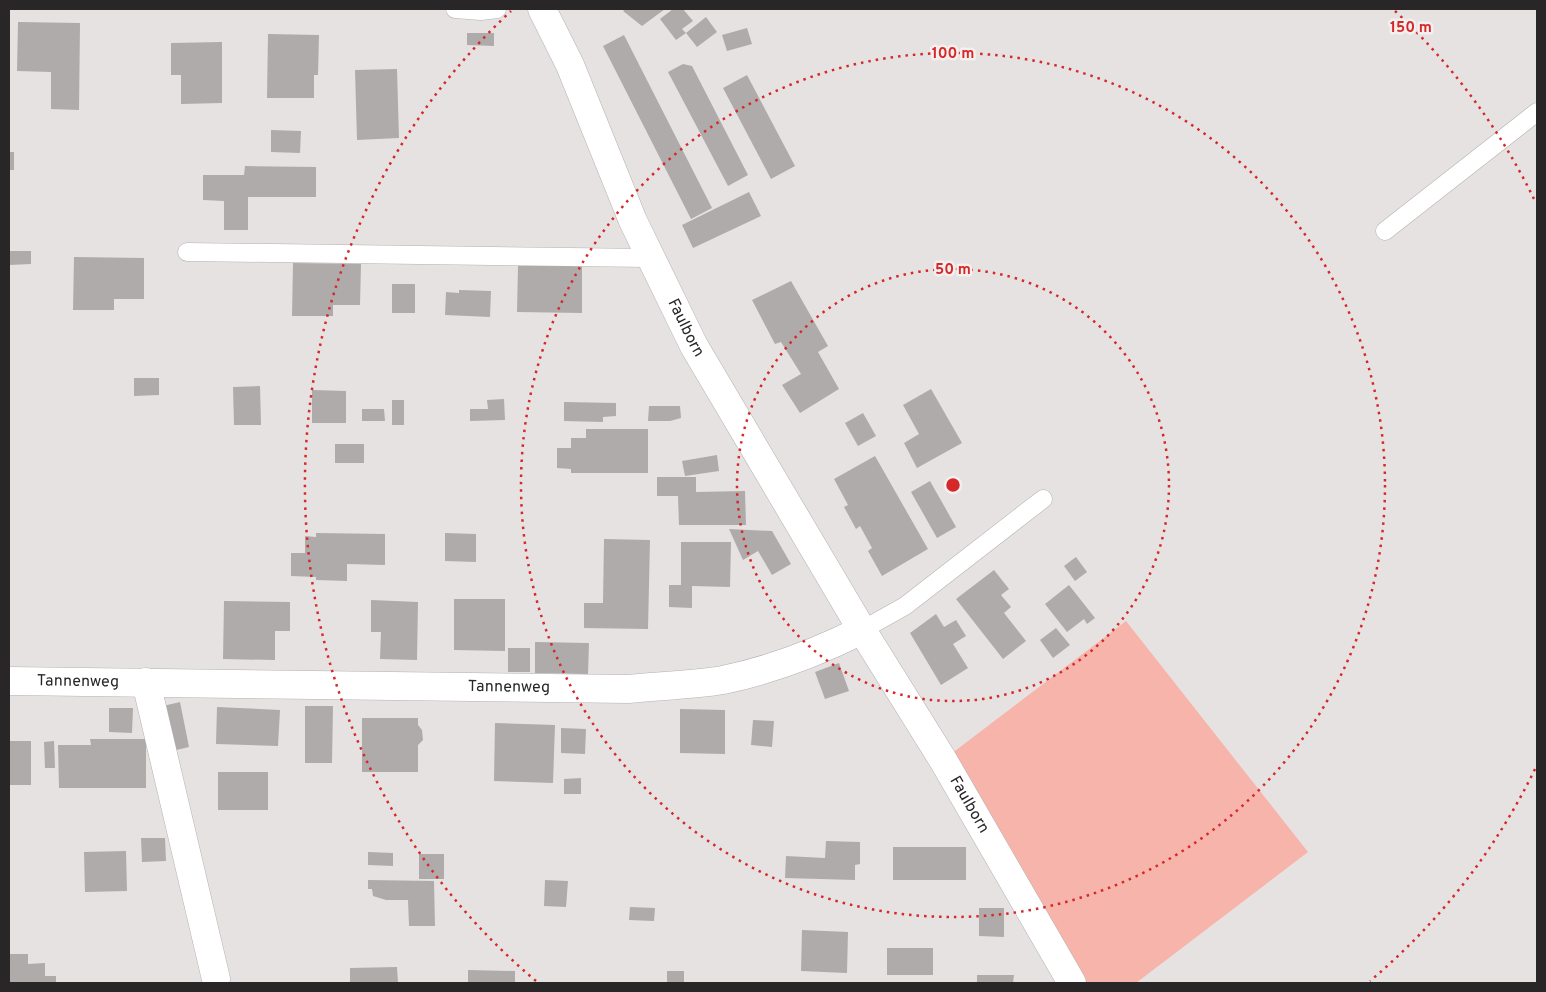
<svg xmlns="http://www.w3.org/2000/svg" width="1546" height="992" font-family="Overpass,sans-serif">
	<style>
		.green { fill: #f7b4ab }
		.building { fill: #afabaa }
		.lines { fill: none; stroke-linecap: round; stroke-linejoin: round }
		.service-casing { stroke: #b5b1b0; stroke-width: 19 }
		.minor-casing { stroke: #b5b1b0; stroke-width: 29 }
		.service { stroke: #fff; stroke-width: 18 }
		.minor { stroke: #fff; stroke-width: 28 }
		.ring { fill: none; stroke: #d62828; stroke-width: 2.5; stroke-dasharray: 2.5 5 }
		.labels { text-anchor: middle; dominant-baseline: central; stroke-width: 5; stroke-linejoin: round; paint-order: stroke }
		.street-label { font-size: 16px; fill: #282626; stroke: #f4f0ef }
		.centre { fill: #d62828; stroke: #f4f0ef; stroke-width: 2.5 }
		.ring-label { font-size: 15px; text-anchor: middle; font-weight: bold; fill: #d62828; stroke: #f4f0ef; stroke-width: 5; stroke-linejoin: round; paint-order: stroke }
	</style>
	<rect width="100%" height="100%" fill="#e7e2e2"/>
	<path class="green" d="M1126,621L1308,852L1136,983H1072L943,760Z"/>
	<g class="building">
		<path d="M626,9H665L642,26L623,11Z"/>
		<path d="M673,9H683L693,21L682,29L686,33L676,40L660,19Z"/>
		<path d="M706,17L717,32L697,47L686,33Z"/>
		<path d="M18,22L80,23L79,110L51,109V72L17,71Z"/>
		<path d="M747,28L752,44L727,51L722,35Z"/>
		<path d="M467,33H494V46L467,45Z"/>
		<path d="M268,34L319,35L318,75H314V98H267Z"/>
		<path d="M624,35L712,208L691,219L603,46Z"/>
		<path d="M222,42V103L181,104V75H171V43Z"/>
		<path d="M683,64L692,66L748,175L728,186L668,72Z"/>
		<path d="M397,69L399,138L357,140L355,70Z"/>
		<path d="M747,75L795,166L771,179L723,88Z"/>
		<path d="M271,130L301,131L300,153L271,152Z"/>
		<rect x="9" y="152" width="5" height="18"/>
		<path d="M245,166L316,167V197H248V230H224V201L203,200V175H244Z"/>
		<path d="M749,192L761,216L693,248L682,225Z"/>
		<path d="M9,251H31V264L9,265Z"/>
		<path d="M74,257L144,258V299H114V310H73Z"/>
		<path d="M293,263L361,264L360,305H333V316H292Z"/>
		<path d="M518,266H582V313L517,312Z"/>
		<path d="M791,281L828,346L818,352L839,389L800,413L782,385L801,374L781,342L775,344L752,300Z"/>
		<rect x="392" y="284" width="23" height="29"/>
		<path d="M459,290L491,291L490,317L445,315L446,292L459,293Z"/>
		<path d="M134,378H159V395L134,396Z"/>
		<path d="M260,386L261,425H234L233,387Z"/>
		<path d="M931,389L962,443L917,468L904,443L919,434L903,405Z"/>
		<path d="M312,390L346,391V423H312Z"/>
		<path d="M504,399L505,420L470,421V409H488L487,400Z"/>
		<rect x="392" y="400" width="12" height="25"/>
		<path d="M564,402L616,403V416L603,417V422L564,421Z"/>
		<path d="M649,406H680L681,418L670,421H648Z"/>
		<path d="M362,409H384L385,421H362Z"/>
		<path d="M863,413L876,436L858,446L845,423Z"/>
		<path d="M586,429H648V473H571V469L557,468V448H571V438H586Z"/>
		<rect x="335" y="444" width="29" height="19"/>
		<path d="M717,455L719,471L685,476L682,461Z"/>
		<path d="M875,456L928,549L882,576L868,551L872,548L860,526L856,529L844,507L848,505L834,479Z"/>
		<path d="M657,477H696V492L745,491L746,525H679L678,496H657Z"/>
		<path d="M930,481L956,527L937,538L911,492Z"/>
		<path d="M729,529L772,531L791,564L772,575L758,551L743,560Z"/>
		<path d="M316,533L385,534V565L347,564V581L316,580V577L291,576V553H305V536L316,537Z"/>
		<path d="M445,533L476,534V562L445,561Z"/>
		<path d="M604,539L650,540L648,629L584,628V603H603Z"/>
		<path d="M681,542H731L730,587L692,586V608L669,607V585H681Z"/>
		<path d="M1076,557L1087,572L1075,581L1064,566Z"/>
		<path d="M994,570L1009,589L1001,595L1011,607L1004,613L1026,641L1003,659L956,599Z"/>
		<path d="M1069,585L1095,618L1087,624L1084,619L1067,632L1045,604Z"/>
		<path d="M454,599H505V651L454,650Z"/>
		<path d="M371,600L418,602L417,660L380,659L381,632H371Z"/>
		<path d="M224,601L290,602V631H275V660L223,659Z"/>
		<path d="M936,614L944,627L956,620L966,636L953,644L968,668L941,685L910,633Z"/>
		<path d="M1056,628L1070,645L1053,658L1040,640Z"/>
		<path d="M535,642L589,643L588,674L535,673Z"/>
		<rect x="508" y="648" width="22" height="24"/>
		<path d="M839,663L849,691L825,699L815,672Z"/>
		<path d="M180,702L189,747L172,751L163,706Z"/>
		<path d="M305,706H333L332,763H305Z"/>
		<path d="M217,707L280,710L278,746L216,744Z"/>
		<path d="M109,708H133L132,733L109,732Z"/>
		<path d="M680,709L725,710V754L680,753Z"/>
		<path d="M362,718H418V725L422,730L423,740L418,745V772H362Z"/>
		<path d="M753,720L774,721L772,747L751,745Z"/>
		<path d="M495,723L555,725L553,783L494,781Z"/>
		<path d="M561,728L586,729L585,754L561,753Z"/>
		<path d="M90,739H146V788H59L58,745H91Z"/>
		<rect x="9" y="741" width="22" height="44"/>
		<path d="M54,741L55,768H45L44,742Z"/>
		<rect x="218" y="772" width="50" height="38"/>
		<path d="M581,778V794H564V779Z"/>
		<path d="M141,838H165L166,861L142,862Z"/>
		<path d="M826,841L860,842V864L855,865V880L785,878L786,856L825,858Z"/>
		<rect x="893" y="847" width="73" height="33"/>
		<path d="M126,851L127,891L85,892L84,852Z"/>
		<path d="M368,852L393,853V866L368,865Z"/>
		<rect x="419" y="854" width="25" height="25"/>
		<path d="M368,880L434,881L435,926H409L408,900H386L373,896L372,889H368Z"/>
		<path d="M545,880L568,881L566,907L544,906Z"/>
		<path d="M630,907L655,908L654,921L629,920Z"/>
		<path d="M979,908H1004V937L979,936Z"/>
		<path d="M802,930L848,932L847,973L801,971Z"/>
		<rect x="887" y="948" width="46" height="27"/>
		<path d="M9,954H28V964L45,963V976H56V983H9Z"/>
		<path d="M397,967L398,983H350V968Z"/>
		<path d="M468,970L515,971V983H468Z"/>
		<rect x="667" y="971" width="17" height="12"/>
		<path d="M977,975H1014L1013,983H977Z"/>
	</g>
	<g class="lines">
		<defs>
			<g id="service">
				<path d="M455,9L481,11L497,9"/>
				<path d="M1385,231L1537,112"/>
				<path d="M187,252L650,258"/>
				<path d="M862,630L905,606L1043,499"/>
			</g>
			<g id="minor">
				<path id="s1" d="M542,9L570,65L633,221L694,346L862,630L943,760L1072,983"/>
				<path id="s2" d="M9,681L628,689C657,686 694,685 723,680C771,670 818,652 862,630"/>
				<path d="M146,682L216,979"/>
			</g>
		</defs>
		<use href="#service" class="service-casing"/>
		<use href="#minor" class="minor-casing"/>
		<use href="#service" class="service"/>
		<use href="#minor" class="minor"/>
	</g>
	<g class="ring">
		<circle cx="953" cy="485" r="216"/>
		<circle cx="953" cy="485" r="432"/>
		<path d="M1535 769A648 648 0 0 1 1370 981M536 981A648 648 0 0 1 511 11M1395 11A648 648 0 0 1 1535 201"/>
	</g>
	<g class="labels">
		<g class="street-label">
			<text stroke="none"><textPath href="#s1" startOffset="350">Faulborn</textPath></text>
			<text stroke="none"><textPath href="#s2" startOffset="69">Tannenweg</textPath></text>
			<text stroke="none"><textPath href="#s2" startOffset="500">Tannenweg</textPath></text>
			<text stroke="none"><textPath href="#s1" startOffset="905">Faulborn</textPath></text>
		</g>
	</g>
	<circle cx="953" cy="485" r="8" class="centre"/>
	<g class="ring-label">
		<text x="1411" y="32">150 m</text>
		<text x="953" y="58">100 m</text>
		<text x="953" y="274">50 m</text>
	</g>
	<rect width="1546" height="992" fill="none" stroke="#282626" stroke-width="20"/>
</svg>
